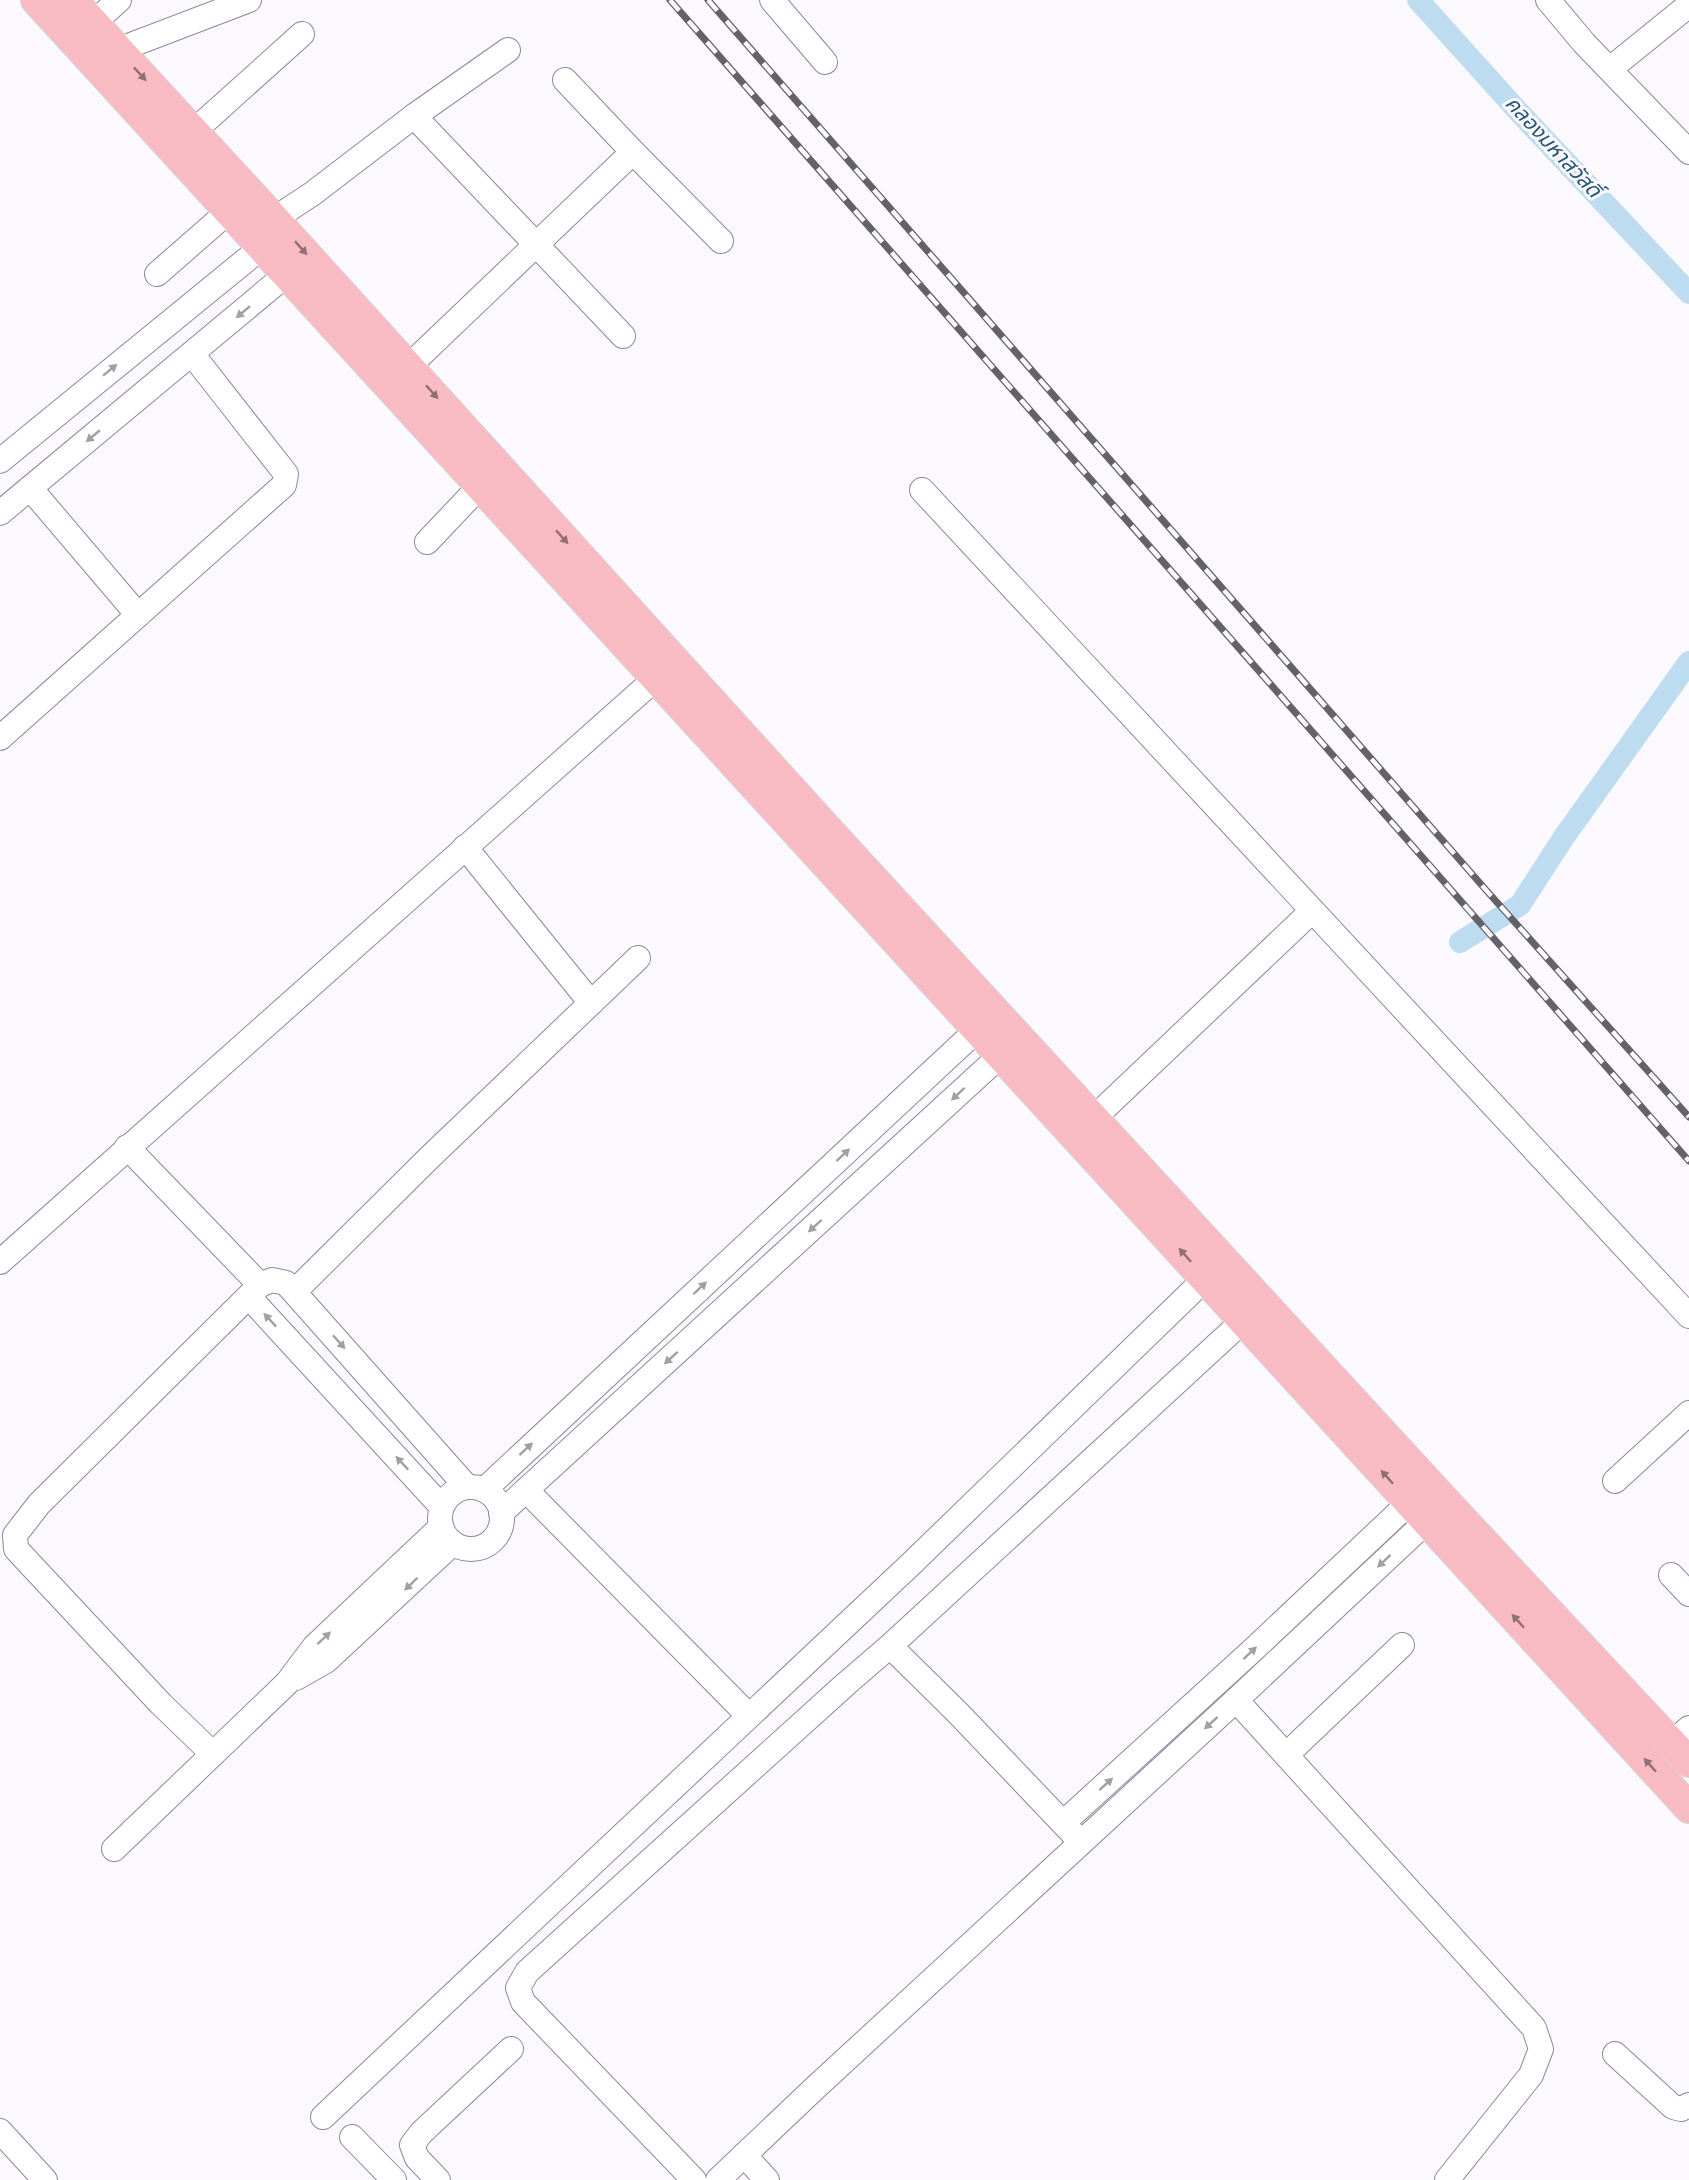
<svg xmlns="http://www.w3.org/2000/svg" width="1689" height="2180" font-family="'Golos Text','Noto Sans Thai',sans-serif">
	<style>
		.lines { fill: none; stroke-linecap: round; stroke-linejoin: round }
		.canal { stroke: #bedcf0; stroke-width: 22 }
		.minor-casing { stroke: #90859b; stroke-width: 26 }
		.major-casing { stroke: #d5d4d6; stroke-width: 32 }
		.minor { stroke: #fff; stroke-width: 24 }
		.major { stroke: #f8bbc4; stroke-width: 30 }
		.rail-casing { stroke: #656168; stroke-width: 7 }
		.rail { stroke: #fcf9fe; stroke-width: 4.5; stroke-dasharray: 14; stroke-linecap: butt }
		.oneway { fill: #926e77 }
		.oneway2 { fill: #a1a0a3 }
		.labels { text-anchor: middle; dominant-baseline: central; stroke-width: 6; stroke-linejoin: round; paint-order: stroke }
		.water-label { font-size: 21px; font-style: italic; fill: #255875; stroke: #fcf9fe }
	</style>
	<rect width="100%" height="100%" fill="#fcf9fe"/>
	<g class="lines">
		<g class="canal">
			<path d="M1418,0L1517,110L1689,293"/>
			<path d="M1460,942L1520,905L1564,837L1689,662"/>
		</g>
		<defs>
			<g id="minor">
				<path d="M772,0L825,62"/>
				<path d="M1548,0L1584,43L1689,152"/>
				<path d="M93,23L119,0"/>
				<path d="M118,50L249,0"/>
				<path d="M1610,69L1689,5"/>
				<path d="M565,80L633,152L721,241"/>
				<path d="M414,116L623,336"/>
				<path d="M193,132L302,34"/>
				<path d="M274,219L312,194L414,116L508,50"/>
				<path d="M157,274L229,211"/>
				<path d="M408,367L633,152"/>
				<path d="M0,461L262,247"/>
				<path d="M30,488L138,615"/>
				<path d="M922,490L1689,1316"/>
				<path d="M0,513L287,274"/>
				<path d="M427,542L481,485"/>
				<path d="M0,738L284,485L286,474L192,354"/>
				<path d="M465,847L591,1003"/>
				<path d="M1094,1118L1312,911"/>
				<path d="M127,1147L260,1285"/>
				<path d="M0,1262L655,679"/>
				<path d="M294,1292L429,1158L638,958"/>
				<path d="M249,1297L441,1506"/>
				<path d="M1615,1481L1689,1413"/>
				<circle cx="471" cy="1518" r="31"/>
				<path d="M484,1490L978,1029"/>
				<path d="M526,1490L749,1716"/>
				<path d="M501,1513L1001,1055"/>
				<path d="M1671,1575L1689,1594"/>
				<path d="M890,1646L1244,1320"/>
				<path d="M296,1678L326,1661L453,1543"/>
				<path d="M1236,1700L1534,2028L1541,2049L1531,2075L1447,2180"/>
				<path d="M1672,1743L1689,1728"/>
				<path d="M213,1754L161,1704L16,1549L15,1535L39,1504L260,1285L272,1280L286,1283L467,1487"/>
				<path d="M1286,1755L1402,1645"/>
				<path d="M1063,1823L1255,1648L1410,1502"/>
				<path d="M114,1849L287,1683L314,1647L441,1527"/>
				<path d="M1615,2054L1673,2107L1681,2109L1689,2105"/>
				<path d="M323,2117L911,1564L1206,1278"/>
				<path d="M0,2131L45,2180"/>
				<path d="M352,2137L394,2180"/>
				<path d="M744,2155L767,2180"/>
				<path d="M438,2180L417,2158L412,2145L421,2133L511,2049"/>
				<path d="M694,2180L523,2002L518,1988L527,1972L847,1683L890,1646L958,1713L1081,1842"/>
				<path d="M718,2180L816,2087L1236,1700L1427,1521"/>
			</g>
			<g id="major">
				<path d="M36,0L1689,1808"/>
				<path d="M72,0L274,219L829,831L1446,1502L1689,1762"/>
			</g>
		</defs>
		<use href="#minor" class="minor-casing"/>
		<use href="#major" class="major-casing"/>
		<use href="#minor" class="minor"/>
		<use href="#major" class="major"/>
		<defs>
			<g id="rail">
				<path d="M670,0L1689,1161"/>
				<path d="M708,0L1486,890L1689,1117"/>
			</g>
		</defs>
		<use href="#rail" class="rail-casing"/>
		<use href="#rail" class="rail"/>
	</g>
	<defs><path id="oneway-solid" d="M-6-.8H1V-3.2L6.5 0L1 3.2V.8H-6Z" transform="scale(1.5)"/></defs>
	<g class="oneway">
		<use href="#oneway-solid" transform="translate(140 74) rotate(47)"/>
		<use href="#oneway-solid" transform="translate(301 248) rotate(48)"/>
		<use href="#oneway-solid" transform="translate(432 392) rotate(48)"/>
		<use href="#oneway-solid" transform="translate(562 537) rotate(48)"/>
		<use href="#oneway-solid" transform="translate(1185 1255) rotate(-132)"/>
		<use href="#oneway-solid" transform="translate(1387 1477) rotate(-132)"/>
		<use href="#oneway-solid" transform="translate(1518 1621) rotate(-132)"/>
		<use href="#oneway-solid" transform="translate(1650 1765) rotate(-132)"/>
	</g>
	<g class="oneway2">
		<use href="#oneway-solid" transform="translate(243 312) rotate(140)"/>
		<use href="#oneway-solid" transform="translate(110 370) rotate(-39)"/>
		<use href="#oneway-solid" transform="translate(93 436) rotate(140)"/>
		<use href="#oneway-solid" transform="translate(958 1094) rotate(137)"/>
		<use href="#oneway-solid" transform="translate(843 1155) rotate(-43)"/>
		<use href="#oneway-solid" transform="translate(815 1226) rotate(138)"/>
		<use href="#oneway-solid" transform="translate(700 1288) rotate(-43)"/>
		<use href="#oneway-solid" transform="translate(270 1320) rotate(-133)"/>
		<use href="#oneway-solid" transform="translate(339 1342) rotate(48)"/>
		<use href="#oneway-solid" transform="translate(671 1358) rotate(138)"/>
		<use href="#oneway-solid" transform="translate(526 1449) rotate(-43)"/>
		<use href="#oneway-solid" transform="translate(402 1463) rotate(-133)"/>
		<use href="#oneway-solid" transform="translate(1384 1561) rotate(137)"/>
		<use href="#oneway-solid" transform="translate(411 1584) rotate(136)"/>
		<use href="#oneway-solid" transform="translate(324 1638) rotate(-43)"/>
		<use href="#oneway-solid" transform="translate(1250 1653) rotate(-43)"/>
		<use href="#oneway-solid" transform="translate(1211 1723) rotate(138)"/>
		<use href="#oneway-solid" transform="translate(1106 1784) rotate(-42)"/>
	</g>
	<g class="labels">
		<g class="water-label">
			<text transform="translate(1554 146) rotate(47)">คลองมหาสวัสดิ์</text>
		</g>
	</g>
</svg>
